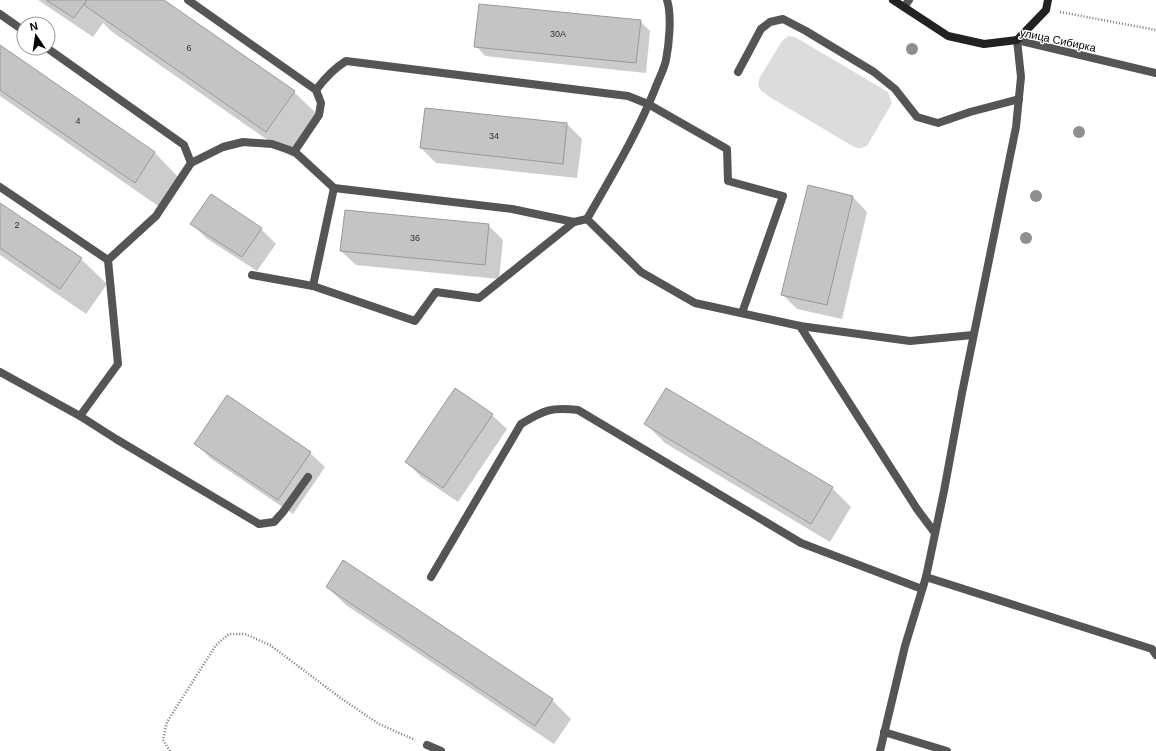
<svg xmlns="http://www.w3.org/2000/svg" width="1156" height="751" font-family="Helvetica,sans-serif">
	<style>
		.garden { fill: #dcdcdc }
		.shadow { fill: #0003 }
		.building { fill: #c4c4c4; stroke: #999 }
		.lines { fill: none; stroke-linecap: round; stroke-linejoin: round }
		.path { stroke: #777; stroke-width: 2.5; stroke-dasharray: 1 2; stroke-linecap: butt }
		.lane { stroke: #555; stroke-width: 8 }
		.street { stroke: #555; stroke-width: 8 }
		.secondary { stroke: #222; stroke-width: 8 }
		.tree { fill: #8f8f8f }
		.labels { text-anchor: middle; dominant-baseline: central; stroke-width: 3; stroke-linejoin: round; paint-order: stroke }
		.number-label { font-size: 9px; fill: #313131 }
		.street-label { font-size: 11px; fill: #000; stroke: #fff }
	</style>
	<rect width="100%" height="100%" fill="#fff"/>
	<path class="garden" d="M788,36L795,37L888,92L892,103L867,146L861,148H856L768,96C760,90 756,88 760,77L782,41Z"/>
	<g class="shadow">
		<path d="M38,0H163L294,92L320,117L292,157L111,31L103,23L93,37Z"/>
		<path d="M640,21L650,31L646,73L485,56L476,46Z"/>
		<path d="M0,46L155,153L180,179L161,208L0,96Z"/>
		<path d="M426,109L567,124L582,139L577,178L436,163L421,148Z"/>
		<path d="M809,186L853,197L867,212L842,319L797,309L782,294Z"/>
		<path d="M0,204L81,259L107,284L86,314L0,255Z"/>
		<path d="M192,224L261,229L276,244L257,271L206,238Z"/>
		<path d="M488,225L503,240L499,279L356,265L341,251Z"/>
		<path d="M492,415L507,429L458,502L421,477L407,462Z"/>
		<path d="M646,424L832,488L851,507L830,542L665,443Z"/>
		<path d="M196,443L310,453L325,467L293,514L210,458Z"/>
		<path d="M344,561L552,700L571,719L554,744L346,605L327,587Z"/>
	</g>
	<g class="building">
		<path d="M46,0H87L74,18Z"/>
		<path d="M87,0H164L295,91L266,132L84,5Z"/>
		<path d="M479,4L641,20L636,63L474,47Z"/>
		<path d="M0,45L155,152L135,183L0,90Z"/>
		<path d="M425,108L567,123L563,164L420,148Z"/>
		<path d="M808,185L853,196L827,305L781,295Z"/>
		<path d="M211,194L262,228L242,257L190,224Z"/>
		<path d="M0,203L82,258L60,289L0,248Z"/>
		<path d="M345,210L489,224L485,265L340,251Z"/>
		<path d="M455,388L493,414L443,488L405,462Z"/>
		<path d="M666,388L833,487L811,524L644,424Z"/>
		<path d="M227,395L311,452L278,500L194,444Z"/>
		<path d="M343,560L553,699L535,726L326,587Z"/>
	</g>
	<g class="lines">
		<g class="path">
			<path d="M1060,12L1156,30"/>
			<path d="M170,751L163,740L167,722L216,645L229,634H245L270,645L342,699L379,724L415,740"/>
		</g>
		<g class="lane">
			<path d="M188,0L316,90L321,103L319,115L294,152"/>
			<path d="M667,0C672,15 669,45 666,60C664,70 658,80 655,89C637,134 611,177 587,219L641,272L695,303L800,326L910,341L973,335"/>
			<path d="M904,7L909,0"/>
			<path d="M0,14L24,31"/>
			<path d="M47,48L184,145L191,163L156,216L108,260L118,364L80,416L116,439L259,524L274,522L283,512L308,477"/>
			<path d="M738,72L761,29L770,22L783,19L806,31L874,72L895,89L917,117L938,123L970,112L1019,99"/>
			<path d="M316,90C325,78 333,69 346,61L628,96L648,104L727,149L728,181L783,196L742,313"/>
			<path d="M191,163L223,147L243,142L272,144L295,152L334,188L512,209L574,222"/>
			<path d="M0,187L108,260"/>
			<path d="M252,275L313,286L415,321L436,292L479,298L574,222L587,219"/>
			<path d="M313,286L334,188"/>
			<path d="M800,326L917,509L935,533"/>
			<path d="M431,577L521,424C544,410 551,407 578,410L801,543L922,589"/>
			<path d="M926,577L1152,649L1156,655"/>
			<path d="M884,732L947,751"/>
			<path d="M427,745L441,751"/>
		</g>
		<g class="street">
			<path d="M0,372L80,416"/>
			<path d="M880,751L905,646L926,577L944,491L962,393L1016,127L1021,77L1017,40L1156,73"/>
		</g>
		<path class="secondary" d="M893,0L948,36L984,44L1017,40L1046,10L1048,0"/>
	</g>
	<g class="tree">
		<circle cx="912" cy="49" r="6"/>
		<circle cx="1079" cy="132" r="6"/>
		<circle cx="1036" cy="196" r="6"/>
		<circle cx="1026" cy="238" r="6"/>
	</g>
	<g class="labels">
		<g class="number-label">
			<text x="558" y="34">30А</text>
			<text x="189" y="48">6</text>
			<text x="78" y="121">4</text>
			<text x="494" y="136">34</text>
			<text x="17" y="225">2</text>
			<text x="415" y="238">36</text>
		</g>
		<g class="street-label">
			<text transform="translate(1058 40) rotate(12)">улица Сибирка</text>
		</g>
	</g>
	<g transform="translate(36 36) rotate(347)"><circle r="19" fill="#ffffff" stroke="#999999"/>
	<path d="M0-3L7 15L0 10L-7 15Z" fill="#000000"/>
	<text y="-6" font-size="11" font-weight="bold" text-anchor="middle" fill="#000000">N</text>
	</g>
</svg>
